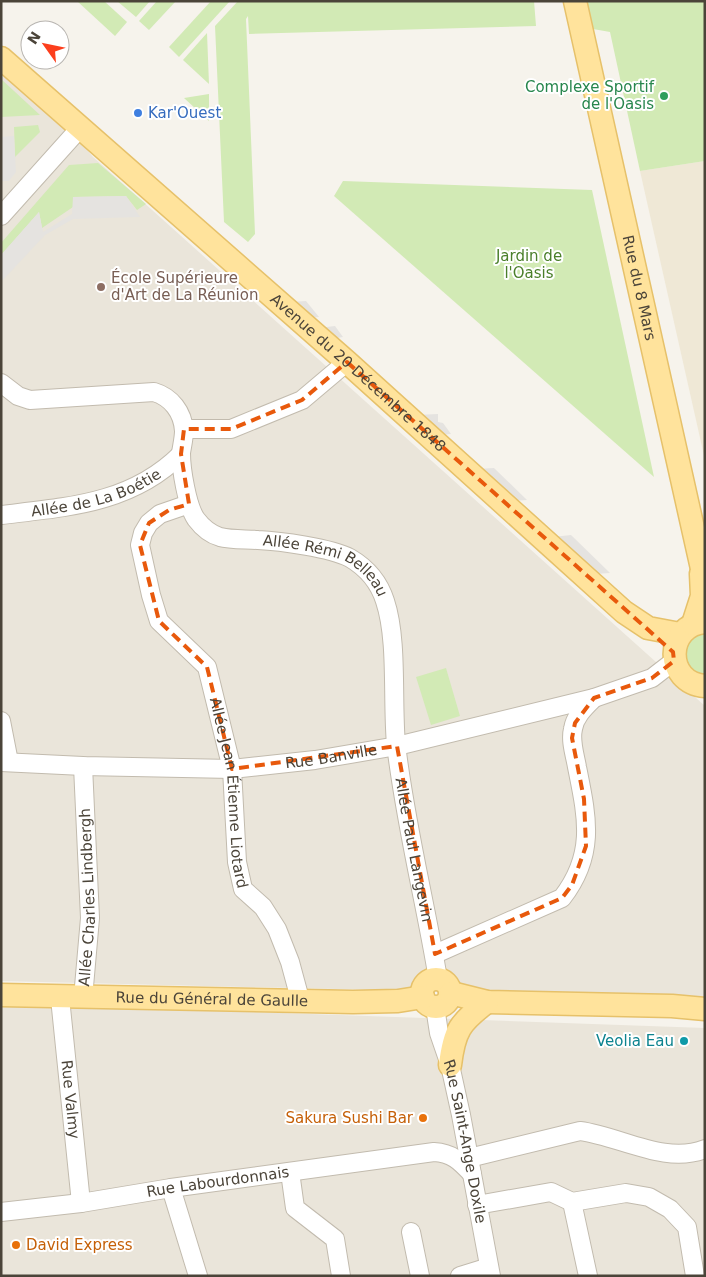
<svg xmlns="http://www.w3.org/2000/svg" width="706" height="1277" font-family="'DejaVu Sans',sans-serif">
	<style>
		.residential { fill: #eae5da }
		.education { fill: #efe8d6 }
		.green { fill: #d2eab5 }
		.parking { fill: #e5e3e0 }
		.lines { fill: none; stroke-linecap: round; stroke-linejoin: round }
		.minor-casing { stroke: #c2bbae; stroke-width: 20 }
		.major-casing { stroke: #e6c16a; stroke-width: 25 }
		.minor { stroke: #fff; stroke-width: 18 }
		.major { stroke: #ffe39c; stroke-width: 22 }
		.marked { fill: none; stroke: #e8590c; stroke-width: 4; stroke-dasharray: 10 6; stroke-linejoin: round }
		.leisure-dot { fill: #2e9e5b; stroke: #fff; stroke-width: 2 }
		.shop-dot { fill: #3f7fe0; stroke: #fff; stroke-width: 2 }
		.education-dot { fill: #8d6e63; stroke: #fff; stroke-width: 2 }
		.culture-dot { fill: #0f9aa8; stroke: #fff; stroke-width: 2 }
		.food-dot { fill: #e8710a; stroke: #fff; stroke-width: 2 }
		.labels { text-anchor: middle; dominant-baseline: central; stroke-width: 4; stroke-linejoin: round; paint-order: stroke }
		.leisure-label { font-size: 15px; fill: #27864d; stroke: #fff; text-anchor: end }
		.shop-label { font-size: 15px; fill: #366cbe; stroke: #fff; text-anchor: start }
		.park-label { font-size: 15px; fill: #4a7f2a; stroke: #fff }
		.education-label { font-size: 15px; fill: #785e54; stroke: #fff; text-anchor: start }
		.street-label { font-size: 15px; fill: #4b4439; stroke: #fff }
		.culture-label { font-size: 15px; fill: #0d838f; stroke: #fff; text-anchor: end }
		.food-label { font-size: 15px; fill: #c56008; stroke: #fff; text-anchor: end }
	</style>
	<rect width="100%" height="100%" fill="#f6f3ec"/>
	<g class="residential">
		<path d="M1,70L70,130L93,157L705,706V998L1,981Z"/>
		<path d="M1,1003L705,1028V1276H1Z"/>
	</g>
	<path class="education" d="M705,161V460L640,171Z"/>
	<g class="green">
		<path d="M77,1H104L127,22L115,36Z"/>
		<path d="M117,1H150L136,17Z"/>
		<path d="M157,1H176L149,30L139,21Z"/>
		<path d="M211,1H230L179,57L169,47Z"/>
		<path d="M238,1H534L536,26L249,34L248,16L246,19L255,234L248,242L224,222L215,26Z"/>
		<path d="M586,1H705V161L640,171L610,32L593,29Z"/>
		<path d="M207,33L209,84L183,60Z"/>
		<path d="M1,79L40,115L1,117Z"/>
		<path d="M209,94V121L184,98Z"/>
		<path d="M38,125L40,132L15,157L14,127Z"/>
		<path d="M98,163L146,204L137,210L126,196L74,197L73,207L42,228L39,212L1,255V243L69,165Z"/>
		<path d="M343,181L592,190L654,477L334,196Z"/>
		<path d="M705,622V686L691,683L680,634Z"/>
		<path d="M446,668L460,716L431,725L416,677Z"/>
	</g>
	<g class="parking">
		<path d="M14,136L16,172L9,181H1V137Z"/>
		<path d="M126,196L140,217L73,219L45,235L1,282V255L39,212L43,232L72,214L73,197Z"/>
		<path d="M306,301L319,317L308,318L290,302Z"/>
		<path d="M335,326L343,337L331,339L318,328Z"/>
		<path d="M438,414V422L443,423L451,434L439,435L416,415Z"/>
		<path d="M494,468L527,500L512,501L477,469Z"/>
		<path d="M571,535L610,573L595,574L553,537Z"/>
	</g>
	<g class="lines">
		<defs>
			<g id="minor">
				<path d="M1,216L80,128"/>
				<path id="s1" d="M1,383L18,396L30,400L154,392C171,397 183,412 184,431C184,438 182,446 181,453C181,469 187,506 196,519C202,527 210,534 220,537C231,540 246,539 258,540C280,541 331,548 350,558C367,568 379,582 385,601C398,640 392,701 396,744C405,823 425,900 438,979"/>
				<path d="M184,429H231L302,400L347,362"/>
				<path id="s2" d="M189,504L160,514L149,523L143,533L140,545L151,595L159,621L207,667L232,769L237,862L243,889L263,907L277,929L290,962L300,999"/>
				<path id="s3" d="M1,515C67,507 131,504 181,454"/>
				<path d="M1,721L9,762"/>
				<path id="s4" d="M1,762L83,766L232,769L315,760L397,746L594,698L652,678L674,661"/>
				<path d="M435,954L562,898C596,854 587,817 577,767C575,755 570,741 573,729C575,716 585,707 594,698"/>
				<path id="s5" d="M60,998L81,1203"/>
				<path id="s6" d="M83,998L90,918L83,766"/>
				<path id="s7" d="M435,1007L439,1033L450,1065L461,1115L491,1276"/>
				<path d="M469,1158L580,1131C620,1136 665,1165 705,1149"/>
				<path d="M290,1172L295,1208L335,1239L341,1276"/>
				<path d="M171,1188L198,1276"/>
				<path d="M572,1202L588,1276"/>
				<path d="M477,1205L551,1192L572,1202L626,1193L649,1197L670,1209L687,1227L695,1276"/>
				<path id="s8" d="M1,1212L81,1203L171,1188L434,1152C452,1153 460,1161 472,1174"/>
				<path d="M411,1232L420,1276"/>
				<path d="M460,1276L489,1267"/>
			</g>
			<g id="major">
				<path id="s9" d="M575,1L705,582"/>
				<path id="s10" d="M1,58L347,362L624,612L648,628L680,634"/>
				<path d="M705,622C665,625 664,683 705,686"/>
				<path d="M693,624L702,596L701,574"/>
				<circle cx="436" cy="993" r="14"/>
				<path d="M451,993L487,1002L672,1006L705,1009"/>
				<path id="s11" d="M1,995L353,1002L398,1001L423,997"/>
				<path d="M450,1065C454,1031 460,1022 487,1002"/>
			</g>
		</defs>
		<use href="#minor" class="minor-casing"/>
		<use href="#major" class="major-casing"/>
		<use href="#minor" class="minor"/>
		<use href="#major" class="major"/>
	</g>
	<path class="marked" d="M347,362L673,652L674,661L652,678L594,698L575,723L572,738L584,799L586,846L572,885L562,898L435,954L397,746L232,769L207,667L159,621L140,545L149,523L169,510L189,504L181,454L184,429H231L302,400Z"/>
	<circle class="leisure-dot" cx="664" cy="96" r="5"/>
	<circle class="shop-dot" cx="138" cy="113" r="5"/>
	<circle class="education-dot" cx="101" cy="287" r="5"/>
	<circle class="culture-dot" cx="684" cy="1041" r="5"/>
	<g class="food-dot">
		<circle cx="423" cy="1118" r="5"/>
		<circle cx="16" cy="1245" r="5"/>
	</g>
	<g class="labels">
		<g class="leisure-label">
			<text x="654" y="87">Complexe Sportif<tspan x="654" dy="17">de l'Oasis</tspan></text>
		</g>
		<g class="shop-label">
			<text x="148" y="113">Kar'Ouest</text>
		</g>
		<g class="park-label">
			<text x="529" y="256">Jardin de<tspan x="529" dy="17">l'Oasis</tspan></text>
		</g>
		<g class="education-label">
			<text x="111" y="278">École Supérieure<tspan x="111" dy="17">d'Art de La Réunion</tspan></text>
		</g>
		<g class="street-label">
			<text stroke="none"><textPath href="#s9" startOffset="294">Rue du 8 Mars</textPath></text>
			<text stroke="none"><textPath href="#s10" startOffset="476">Avenue du 20 Décembre 1848</textPath></text>
			<text stroke="none"><textPath href="#s3" startOffset="98">Allée de La Boétie</textPath></text>
			<text stroke="none"><textPath href="#s1" startOffset="445">Allée Rémi Belleau</textPath></text>
			<text stroke="none"><textPath href="#s4" startOffset="331">Rue Banville</textPath></text>
			<text stroke="none"><textPath href="#s2" startOffset="342">Allée Jean Étienne Liotard</textPath></text>
			<text stroke="none"><textPath href="#s1" startOffset="772">Allée Paul Langevin</textPath></text>
			<text stroke="none"><textPath href="#s6" startOffset="101">Allée Charles Lindbergh</textPath></text>
			<text stroke="none"><textPath href="#s11" startOffset="211">Rue du Général de Gaulle</textPath></text>
			<text stroke="none"><textPath href="#s5" startOffset="102">Rue Valmy</textPath></text>
			<text stroke="none"><textPath href="#s7" startOffset="138">Rue Saint-Ange Doxile</textPath></text>
			<text stroke="none"><textPath href="#s8" startOffset="219">Rue Labourdonnais</textPath></text>
		</g>
		<g class="culture-label">
			<text x="674" y="1041">Veolia Eau</text>
		</g>
		<g class="food-label">
			<text x="413" y="1118">Sakura Sushi Bar</text>
			<text x="26" y="1245" text-anchor="start">David Express</text>
		</g>
	</g>
	<rect width="706" height="1277" fill="none" stroke="#4b4439" stroke-width="5"/>
	<g transform="translate(45 45) rotate(303)"><circle r="24" fill="#ffffff" stroke="#b7b4b0"/>
	<path d="M0-4L9 19L0 12L-9 19Z" fill="#fc3f1d"/>
	<text y="-8" font-size="14" font-weight="bold" text-anchor="middle" fill="#4b4439">N</text>
	</g>
</svg>
